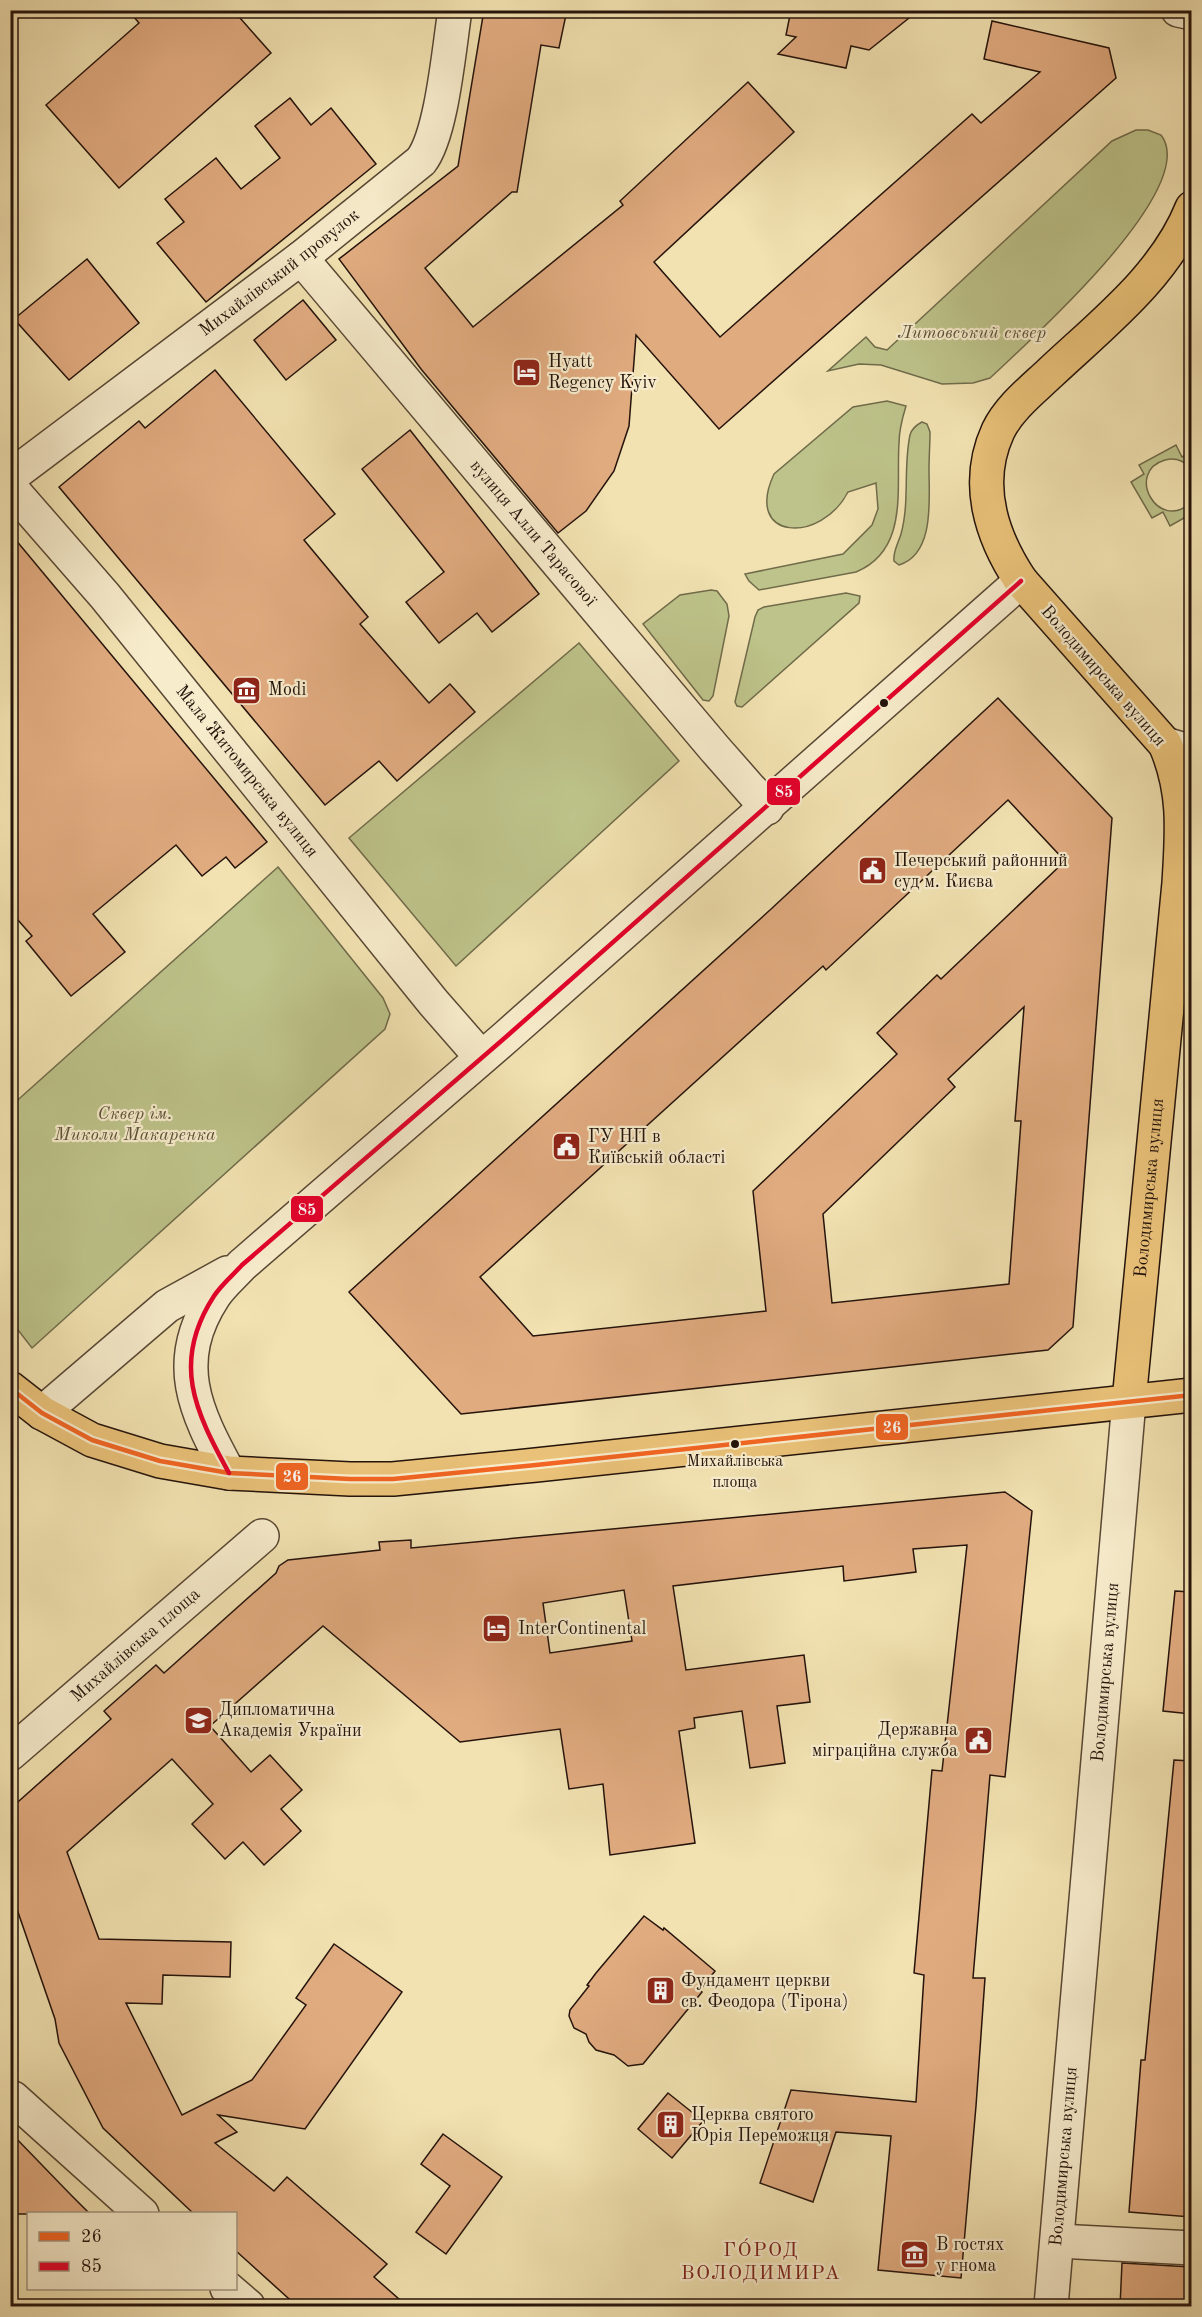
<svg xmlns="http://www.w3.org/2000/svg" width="1202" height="2317" font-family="'Old Standard TT',serif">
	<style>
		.green { fill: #bdc38a; stroke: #706b4a; stroke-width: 1.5 }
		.building { fill: #e1ab80; stroke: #24130b; stroke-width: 1.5; fill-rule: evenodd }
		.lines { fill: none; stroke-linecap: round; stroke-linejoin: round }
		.minor-casing { stroke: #584734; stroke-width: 36 }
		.major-casing { stroke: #24130b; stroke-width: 36 }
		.minor { stroke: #f7eccc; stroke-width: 33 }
		.major { stroke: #e9c178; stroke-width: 33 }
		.bus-1-casing { stroke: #f7eccc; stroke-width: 9 }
		.bus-2-casing { stroke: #f7eccc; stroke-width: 9 }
		.bus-1 { stroke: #f26522; stroke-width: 4.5 }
		.bus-2 { stroke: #e4002b; stroke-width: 4.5 }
		.bus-dot { fill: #24130b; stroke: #f7eccc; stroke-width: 2 }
		.labels { text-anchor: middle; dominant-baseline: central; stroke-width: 4.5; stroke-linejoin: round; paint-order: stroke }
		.bus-label { font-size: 16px; fill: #24130b; stroke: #f7eccc }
		.street-label { font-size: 18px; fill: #24130b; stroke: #f7eccc }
		.park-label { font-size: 18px; font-style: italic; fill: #5a5137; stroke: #f7eccc }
		.poi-label { font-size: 18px; fill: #24130b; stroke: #f7eccc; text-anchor: start }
		.neighbourhood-label { font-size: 20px; letter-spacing: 1.5px; fill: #7a1f14; stroke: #f7eccc }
		.line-badge { stroke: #f7eccc; stroke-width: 2 }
		.badge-label { font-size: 16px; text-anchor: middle; font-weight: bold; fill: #fff }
	</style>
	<rect width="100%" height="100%" fill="#f2e2b1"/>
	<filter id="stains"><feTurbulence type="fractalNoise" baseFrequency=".00333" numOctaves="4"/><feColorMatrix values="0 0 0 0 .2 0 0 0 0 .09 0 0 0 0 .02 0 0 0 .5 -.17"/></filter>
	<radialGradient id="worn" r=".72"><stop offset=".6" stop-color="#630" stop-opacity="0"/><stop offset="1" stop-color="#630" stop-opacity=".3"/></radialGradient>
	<g class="green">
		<path d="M1136,130H1148L1161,135C1202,188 1027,343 990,378L973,383L942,384L881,365L859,364L828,371L866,337L875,347L887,350L1112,141Z"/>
		<path d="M887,401L906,406C902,419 899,430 899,443C896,489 909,550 856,572L759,590L749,581L745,574L843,554L872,525L878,509L876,483L848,492C821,544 743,541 774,474L853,407Z"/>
		<path d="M922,422L927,424L930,432C930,444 929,457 929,469C929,499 935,554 899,565L894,561C893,551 898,544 901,534C910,501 903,468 910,435C912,428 916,425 922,422Z"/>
		<path d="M1176,445L1182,457L1191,452V468C1184,461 1175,457 1165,460C1124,472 1159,534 1191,502V514L1170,526L1163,512L1152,518L1131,482L1144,474L1139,465Z"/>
		<path d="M711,590L717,591L727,604L729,616L713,696L709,701L703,700L643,624L680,595Z"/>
		<path d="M846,593L860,596L859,603L742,707L737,706L735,702L755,617L758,610L764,607Z"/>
		<path d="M579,643L679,761L456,966L349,838Z"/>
		<path d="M278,867L383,998L390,1014L385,1029L32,1348L11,1321V1106Z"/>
	</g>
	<g class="building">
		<path d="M128,10H233L271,53L119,188L46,105L139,23Z"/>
		<path d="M484,10L511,15L512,10H567L559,48L541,45L517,192H512L425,268L473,327L623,205L620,201L748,82L794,132L654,262L720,337L972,114L981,123L1040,72L984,59L992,21L1109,48L1116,78L719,429L636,335L629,426L614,471L586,511L558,533L421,369L339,259L458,166Z"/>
		<path d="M791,10H919L869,50L851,46L846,68L778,54L796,37L786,35Z"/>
		<path d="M290,98L311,125L331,108L376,164L206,302L157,243L184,222L165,199L216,158L241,189L280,158L255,126Z"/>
		<path d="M87,259L139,323L69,380L14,319Z"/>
		<path d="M303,300L336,340L286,380L254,340Z"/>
		<path d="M215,370L335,514L304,540L368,617L360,624L429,703L450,684L475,712L397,781L379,761L325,805L59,487L139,421L145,428Z"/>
		<path d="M410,430L539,594L492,632L477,613L439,643L406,602L444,572L362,469Z"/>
		<path d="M10,533L267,842L235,868L226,857L202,876L176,845L93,914L125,952L71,996L26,941L32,936L10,911Z"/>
		<path d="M998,698L1112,818L1073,1327L1048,1350L461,1414L349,1292L770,910ZM1008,800L1065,861L941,979L937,975L877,1033L897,1054L753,1191L766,1311L533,1336L480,1277L823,966L826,970ZM1024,1007L1015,1121H1021L1009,1284L832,1303L823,1214L955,1087L948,1079Z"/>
		<path d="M1005,1492L1032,1511L1005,1777L990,1775L973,1978H985L976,2106L961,2278L878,2270L891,2136L836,2132L813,2202L760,2183L791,2090L916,2102L924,1975L914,1973L932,1770L942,1771L967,1545L913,1549L916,1572L844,1581L843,1566L673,1586L686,1670L804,1655L810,1702L777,1706L785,1763L750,1768L742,1711L694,1718L695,1728L679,1731L695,1843L610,1855L603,1784L569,1789L560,1729L460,1742L323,1626L210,1726L251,1772L270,1755L302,1790L281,1809L301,1831L264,1865L243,1842L225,1859L192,1824L213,1804L172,1759L67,1852L99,1939L231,1942L230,1977L163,1975L162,2004L126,2003L182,2115L252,2080L306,2005L296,1998L334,1944L402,1992L305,2129L218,2115L237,2132L215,2143L274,2191L287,2177L387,2264L374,2277L408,2307H298L236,2251V2214H194L103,2128L59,2043L55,2019L10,1889V1809L111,1719L104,1711L156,1665L164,1673L276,1573L279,1566L288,1560L380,1550L379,1542L411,1540V1548ZM624,1590L632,1641L550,1653L543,1603Z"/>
		<path d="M1175,1591L1191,1592V1714L1163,1711Z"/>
		<path d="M1174,1760L1191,1761V2217L1129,2212L1141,2060H1145Z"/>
		<path d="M644,1916L663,1930L664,1928L715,1971L700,1990L702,1992L643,2064L628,2066L614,2055L596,2050L589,2042L586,2034L574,2028L569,2016L570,2010L589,1986L587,1985L596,1973Z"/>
		<path d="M668,2093L703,2121L672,2158L638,2129Z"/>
		<path d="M10,2132L71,2195L90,2214H10Z"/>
		<path d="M443,2134L502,2177L446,2254L416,2232L450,2186L421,2164Z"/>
		<path d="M1122,2263L1191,2267V2307H1120Z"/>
	</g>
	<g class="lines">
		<defs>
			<g id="minor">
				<path d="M1178,10L1192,13"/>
				<path id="s1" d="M301,258L715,749L767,808"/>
				<path id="s2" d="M10,477L301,258L421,161C442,134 449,48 455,10"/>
				<path id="s3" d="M10,487L105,596L433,1002L481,1057"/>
				<path d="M1165,744L1192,752"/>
				<path d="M42,1413L167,1306L227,1273"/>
				<path d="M229,1473C195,1411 171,1362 214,1296C221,1285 233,1275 242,1265L507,1036L1021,581"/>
				<path id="s4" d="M10,1754L262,1536"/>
				<path d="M13,2098L142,2214"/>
				<path d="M1058,2241L1192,2248"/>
				<path d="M227,2288L248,2306"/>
				<path id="s5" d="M1051,2306L1129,1401"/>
			</g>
			<g id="major">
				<path d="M10,1388L42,1413L92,1440L160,1461L229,1473L350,1479H393L536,1465L1192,1395"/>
				<path id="s6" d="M1129,1401L1179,883C1182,834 1186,791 1165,744L1021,581C991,536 974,483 998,431C1009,408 1032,390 1050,373C1101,325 1165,276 1192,208"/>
			</g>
		</defs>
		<use href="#minor" class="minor-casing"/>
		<use href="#major" class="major-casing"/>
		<use href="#minor" class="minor"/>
		<use href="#major" class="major"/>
		<defs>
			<path id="bus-1" d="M10,1388L42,1413L92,1440L160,1461L229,1473L350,1479H393L536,1465L1192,1395"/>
			<path id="bus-2" d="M229,1473C195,1411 171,1362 214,1296C221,1285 233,1275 242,1265L507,1036L1021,581"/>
		</defs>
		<use href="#bus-1" class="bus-1-casing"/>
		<use href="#bus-2" class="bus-2-casing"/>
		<use href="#bus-1" class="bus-1"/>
		<use href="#bus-2" class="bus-2"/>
	</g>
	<defs>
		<symbol id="hotel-square" viewBox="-11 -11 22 22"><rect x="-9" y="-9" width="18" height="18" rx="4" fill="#8f2418" stroke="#f7eccc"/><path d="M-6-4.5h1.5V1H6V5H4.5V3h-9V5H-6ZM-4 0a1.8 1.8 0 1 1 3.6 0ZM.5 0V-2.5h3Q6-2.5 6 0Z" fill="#fff"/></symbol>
		<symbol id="museum-square" viewBox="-11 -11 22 22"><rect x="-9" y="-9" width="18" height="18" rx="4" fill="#8f2418" stroke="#f7eccc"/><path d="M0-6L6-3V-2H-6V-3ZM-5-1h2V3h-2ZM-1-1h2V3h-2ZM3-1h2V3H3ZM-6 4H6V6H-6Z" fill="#fff"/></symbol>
		<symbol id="civic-square" viewBox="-11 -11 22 22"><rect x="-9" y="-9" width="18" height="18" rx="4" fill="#8f2418" stroke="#f7eccc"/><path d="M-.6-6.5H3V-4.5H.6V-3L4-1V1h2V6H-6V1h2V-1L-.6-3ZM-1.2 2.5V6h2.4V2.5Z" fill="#fff"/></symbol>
		<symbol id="university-square" viewBox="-11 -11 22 22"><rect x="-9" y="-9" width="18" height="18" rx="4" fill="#8f2418" stroke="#f7eccc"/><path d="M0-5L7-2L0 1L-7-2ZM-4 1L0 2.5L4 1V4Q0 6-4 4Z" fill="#fff"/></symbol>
		<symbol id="building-square" viewBox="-11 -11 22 22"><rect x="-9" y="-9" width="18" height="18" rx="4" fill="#8f2418" stroke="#f7eccc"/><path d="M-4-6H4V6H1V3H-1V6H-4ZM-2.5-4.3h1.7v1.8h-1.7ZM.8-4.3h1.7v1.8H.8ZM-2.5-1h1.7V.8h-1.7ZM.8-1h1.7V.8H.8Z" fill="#fff"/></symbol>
	</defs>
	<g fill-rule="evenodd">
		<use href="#hotel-square" x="510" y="356" width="33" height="33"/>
		<use href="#museum-square" x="230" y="674" width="33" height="33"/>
		<use href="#civic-square" x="856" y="854" width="33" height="33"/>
		<use href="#civic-square" x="550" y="1130" width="33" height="33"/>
		<use href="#hotel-square" x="480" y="1612" width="33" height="33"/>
		<use href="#university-square" x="182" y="1704" width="33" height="33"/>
		<use href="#civic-square" x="962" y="1724" width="33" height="33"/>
		<use href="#building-square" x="644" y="1974" width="33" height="33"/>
		<use href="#building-square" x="654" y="2108" width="33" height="33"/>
		<use href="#museum-square" x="898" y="2238" width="33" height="33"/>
	</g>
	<g class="bus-dot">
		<circle cx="884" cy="703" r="5"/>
		<circle cx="735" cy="1444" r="5"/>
	</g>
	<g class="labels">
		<g class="bus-label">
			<text x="735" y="1462">Михайлівська<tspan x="735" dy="21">площа</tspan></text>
		</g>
		<g class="street-label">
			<text stroke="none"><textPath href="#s2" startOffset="338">Михайлівський провулок</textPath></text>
			<text stroke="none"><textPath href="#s1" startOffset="360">вулиця Алли Тарасової</textPath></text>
			<text transform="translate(1103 676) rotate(49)">Володимирська вулиця</text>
			<text stroke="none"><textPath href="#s3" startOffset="370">Мала Житомирська вулиця</textPath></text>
			<text stroke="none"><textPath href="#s6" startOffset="214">Володимирська вулиця</textPath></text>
			<text stroke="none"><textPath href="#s4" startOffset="166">Михайлівська площа</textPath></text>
			<text stroke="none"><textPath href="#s5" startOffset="636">Володимирська вулиця</textPath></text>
			<text stroke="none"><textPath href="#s5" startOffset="150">Володимирська вулиця</textPath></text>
		</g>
		<g class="park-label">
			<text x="972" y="333">Литовський сквер</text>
			<text x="135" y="1114">Сквер ім.<tspan x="135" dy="21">Миколи Макаренка</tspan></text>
		</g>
		<g class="poi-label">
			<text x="548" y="362">Hyatt<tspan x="548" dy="21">Regency Kyiv</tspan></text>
			<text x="268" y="690">Modi</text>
			<text x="894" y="861">Печерський районний<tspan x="894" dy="21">суд м. Києва</tspan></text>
			<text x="588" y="1137">ГУ НП в<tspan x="588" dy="21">Київській області</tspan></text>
			<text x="518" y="1629">InterContinental</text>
			<text x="219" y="1710">Дипломатична<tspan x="219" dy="21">Академія України</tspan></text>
			<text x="958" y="1730" text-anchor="end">Державна<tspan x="958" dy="21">міграційна служба</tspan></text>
			<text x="681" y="1981">Фундамент церкви<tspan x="681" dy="21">св. Феодора (Тірона)</tspan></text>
			<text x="691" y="2115">Церква святого<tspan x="691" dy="21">Юрія Переможця</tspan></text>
			<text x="936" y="2245">В гостях<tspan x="936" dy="21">у гнома</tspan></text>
		</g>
		<g class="neighbourhood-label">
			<text x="761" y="2251">ГО́РОД<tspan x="761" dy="23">ВОЛОДИМИРА</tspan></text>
		</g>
	</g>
	<g class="line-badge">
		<rect x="766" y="777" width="35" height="29" rx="6" fill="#e4002b"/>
		<rect x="290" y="1195" width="34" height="28" rx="6" fill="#e4002b"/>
		<rect x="875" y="1413" width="34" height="28" rx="6" fill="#f26522"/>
		<rect x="275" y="1462" width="34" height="29" rx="6" fill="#f26522"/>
	</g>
	<g class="badge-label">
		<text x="784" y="797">85</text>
		<text x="307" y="1215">85</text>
		<text x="892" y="1433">26</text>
		<text x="292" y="1482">26</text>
	</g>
	<rect width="1202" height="2317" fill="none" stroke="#f2e2b1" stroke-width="36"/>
	<rect x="12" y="12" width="1178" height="2293" fill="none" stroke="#24130b" stroke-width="3"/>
	<rect x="18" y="18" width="1166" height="2281" fill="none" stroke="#24130b" stroke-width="1.5"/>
	<rect x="27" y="2212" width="210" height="78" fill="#f7eccc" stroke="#a3957f" stroke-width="1.5"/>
	<rect x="39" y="2232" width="30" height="9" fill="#f26522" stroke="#a3957f" stroke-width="1.5"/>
	<text x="81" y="2242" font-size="18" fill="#24130b">26</text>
	<rect x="39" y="2262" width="30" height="9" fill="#e4002b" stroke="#a3957f" stroke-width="1.5"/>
	<text x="81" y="2272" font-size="18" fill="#24130b">85</text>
	<rect width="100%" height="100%" filter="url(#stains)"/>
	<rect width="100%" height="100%" fill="url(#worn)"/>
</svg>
